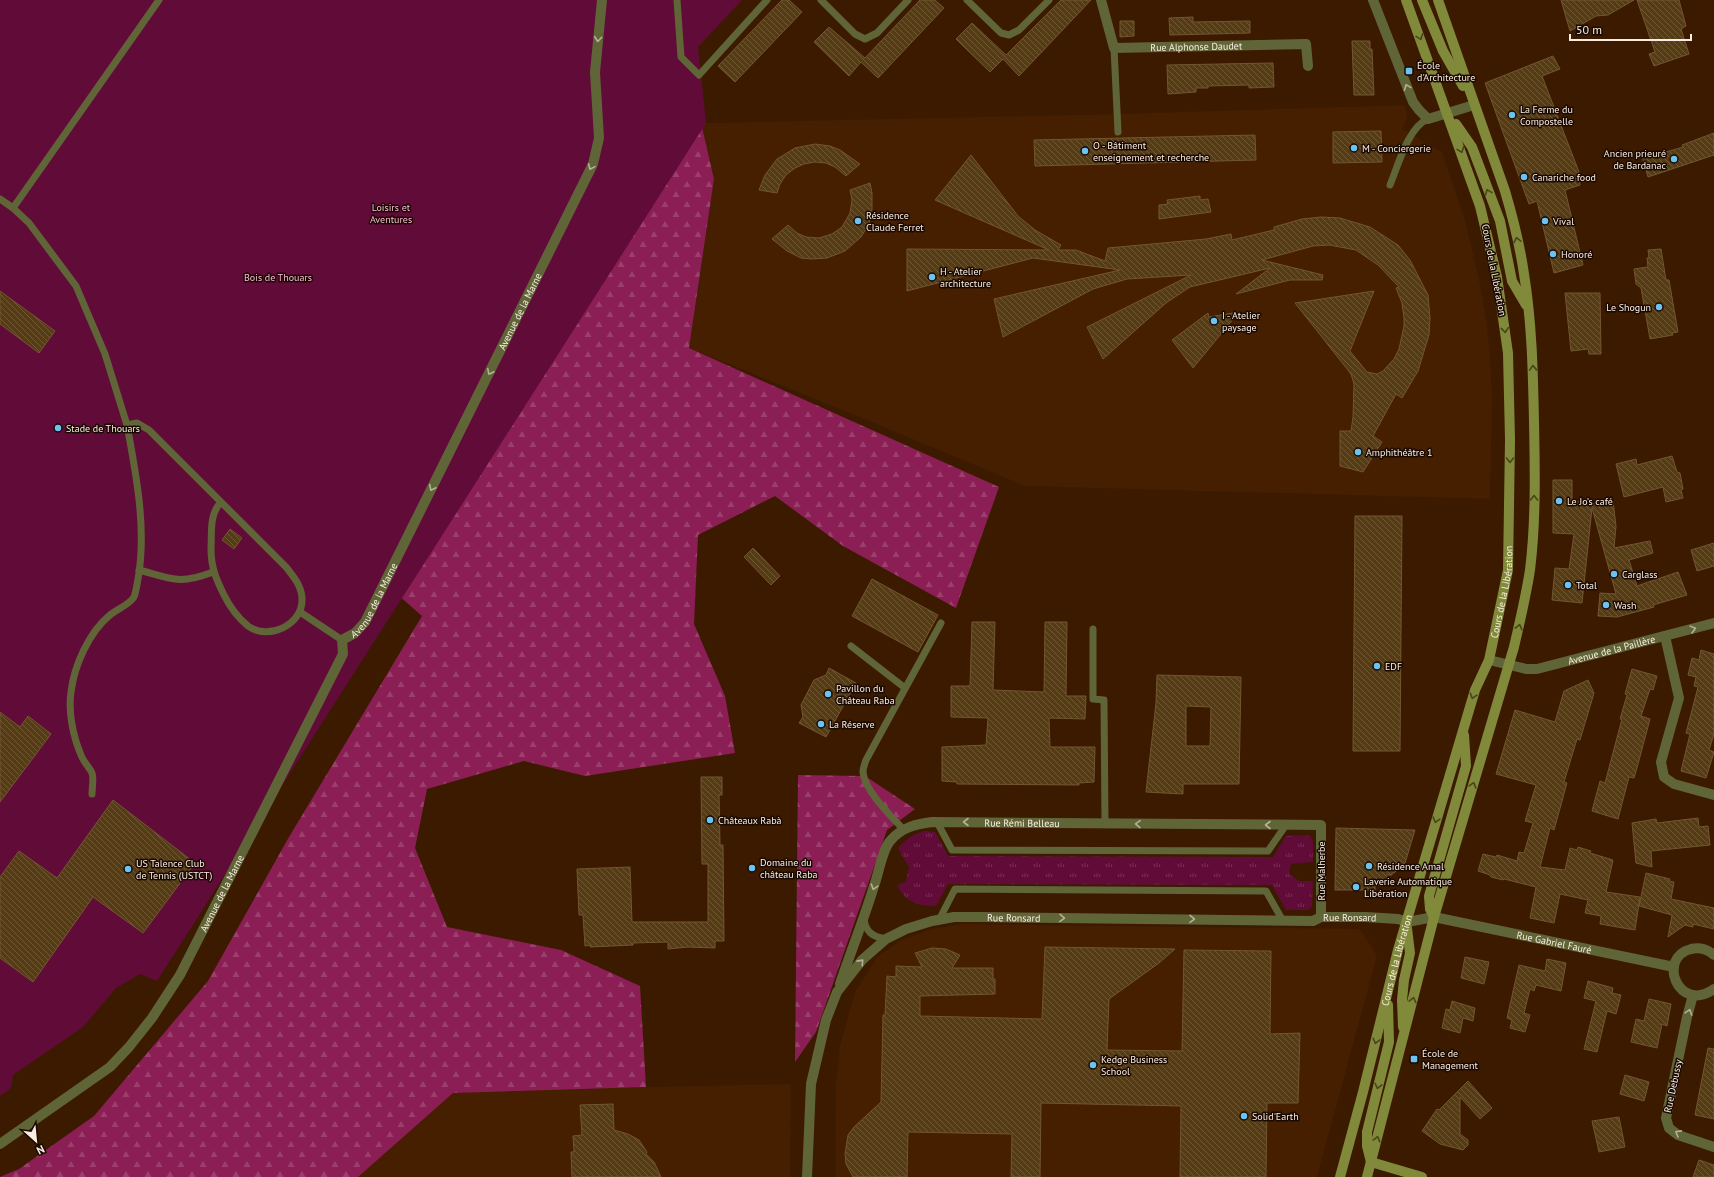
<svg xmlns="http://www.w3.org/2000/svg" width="1714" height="1177" font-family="'PT Sans',sans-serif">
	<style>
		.built { fill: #461e00 }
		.grass { fill: url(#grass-tufts) }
		.forest { fill: url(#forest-firs) }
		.green { fill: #610b39 }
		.building { fill: url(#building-back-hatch); stroke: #725630; fill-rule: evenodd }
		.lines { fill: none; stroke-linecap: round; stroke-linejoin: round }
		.lane { stroke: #606537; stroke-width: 7 }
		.street { stroke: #606537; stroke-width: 10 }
		.secondary { stroke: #818a3b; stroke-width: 10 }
		.oneway { stroke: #48441c }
		.oneway2 { stroke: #b6b096 }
		.poi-dot { fill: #6cc3f2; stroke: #190a02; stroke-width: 1.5 }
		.labels { text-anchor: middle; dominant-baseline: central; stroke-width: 3; stroke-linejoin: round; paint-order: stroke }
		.street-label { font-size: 10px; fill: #fcede4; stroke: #190a02 }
		.poi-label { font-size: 10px; fill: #fcede4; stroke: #190a02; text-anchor: start }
		.park-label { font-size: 10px; fill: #fabfd5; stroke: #190a02 }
	</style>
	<defs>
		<pattern id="grass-tufts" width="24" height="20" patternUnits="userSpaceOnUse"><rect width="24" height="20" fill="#610b39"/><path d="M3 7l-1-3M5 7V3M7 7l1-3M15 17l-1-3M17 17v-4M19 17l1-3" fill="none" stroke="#792f56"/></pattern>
		<pattern id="forest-firs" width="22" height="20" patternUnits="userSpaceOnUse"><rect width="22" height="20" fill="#8b1e55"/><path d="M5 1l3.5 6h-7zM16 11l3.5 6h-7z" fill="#9c3f6d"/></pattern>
		<pattern id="building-back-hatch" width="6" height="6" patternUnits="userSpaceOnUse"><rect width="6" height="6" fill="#563c14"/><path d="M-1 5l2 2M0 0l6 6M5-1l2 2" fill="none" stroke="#6f5836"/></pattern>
	</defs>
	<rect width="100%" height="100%" fill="#3c1a00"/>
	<g class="built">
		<path d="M1404,105L1407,113L1406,121L1402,129L1442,152L1465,220L1479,279L1486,318L1490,353L1492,399L1490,499L1025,486L845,411L689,348L714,179L702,127L706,123L1117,114Z"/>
		<path d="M961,924L1360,929L1377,956L1317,1177H835L836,1083L840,1046L855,992L877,957L901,940L932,929Z"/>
		<path d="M791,1084L790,1177H358L453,1093L559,1089Z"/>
	</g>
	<path class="grass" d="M925,831L935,832L948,856L1273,857L1286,836L1309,835L1313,841V862L1291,864L1289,874L1299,881H1313L1312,906L1308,910H1286L1272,885L948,884L936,906C918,906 905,902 897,885L906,882L909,867L898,848C906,839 913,834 925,831Z"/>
	<g class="forest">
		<path d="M0,0L702,127L714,179L689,348L999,487L956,608L843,546L775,496L698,535L694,624L725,696L735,753L585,776L524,761L427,789L415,848L447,927L561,950L640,986L646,1087L453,1093L358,1177H0L19,1169L94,1116L208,981L289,837L422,616L345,548Z"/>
		<path d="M798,775L865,776L915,809L887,830L816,1032L795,1062Z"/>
	</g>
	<path class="green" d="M0,0H742L698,47L706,123L157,981L140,974L116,988L83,1027L13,1075L11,1088L0,1096Z"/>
	<g class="building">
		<path d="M782,0H789L802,12L735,82L718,66Z"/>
		<path d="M920,0H935L944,8L878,78L861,62L849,76L814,42L829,27L865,58Z"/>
		<path d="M1061,0H1091L1019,76L1003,59L990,72L956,39L972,23L1006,55Z"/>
		<path d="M1561,0H1634L1608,15L1596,16L1570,31Z"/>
		<path d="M1637,0H1679L1686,26L1681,29L1689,54L1654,66L1649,54L1655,52Z"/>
		<path d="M1193,17V22L1250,21V33L1170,35L1169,18Z"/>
		<path d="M1120,21H1134V36L1120,37Z"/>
		<path d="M1352,41H1370V49H1372L1374,95H1354Z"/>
		<path d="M1553,56L1560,69L1542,76L1579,172L1580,185L1565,190L1583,265L1554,273L1537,201L1529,204L1485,83Z"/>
		<path d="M1273,63L1274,87L1249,88V85L1208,86V88H1196V92L1168,94L1167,65Z"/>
		<path d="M1381,131L1382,162L1333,163V132Z"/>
		<path d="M1714,133V155L1648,177L1642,156L1655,153L1656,155L1683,147L1682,145Z"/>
		<path d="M1255,135L1256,160L1035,166L1034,140Z"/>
		<path d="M815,144L830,146L840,150L860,164L846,176L835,167L826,163L815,162L804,164L795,168L786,175L780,184L777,193L759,190L765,175L777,159L795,148Z"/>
		<path d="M971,155L1018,216L1035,230L1061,245L1058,250H1076L1105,261L1108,248L1206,239L1231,234L1232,240L1274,230V227L1302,219L1321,217L1340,218L1370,227L1398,245L1410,260L1428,295L1430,318L1429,335L1418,371L1402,398L1396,394L1373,436L1382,442L1363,472L1340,466V431H1351L1353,417L1354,384L1351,374L1295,303L1374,291L1350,351L1367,372L1377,374L1383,371L1394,359L1399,349L1404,326V318L1402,303L1396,288L1399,287L1378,265L1356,250L1329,245L1313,246L1262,260L1323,275L1322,280H1290L1236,294L1270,268L1190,287L1166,303L1103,359L1087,327L1191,275L1127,279L1093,289L1003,337L994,299L1120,270L1033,258L907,291V249L1049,250L935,200Z"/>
		<path d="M870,183L872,193V209L869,224L861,237L845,251L827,258L811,259L801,258L787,251L772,239L788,225L797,233L806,237L819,238L832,234L842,227L850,213L852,200L850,190Z"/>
		<path d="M1200,196V200L1208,199L1211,212L1159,219V205L1168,204L1167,200Z"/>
		<path d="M1661,249L1666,280H1669L1678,332L1672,333L1673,335L1650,339L1641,288L1636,284L1634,269L1648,267L1647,258H1649L1648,250Z"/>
		<path d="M0,291L55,331L39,353L0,324Z"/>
		<path d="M1565,293H1600L1601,354H1589L1588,349L1571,351Z"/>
		<path d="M1239,312L1193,368L1172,340L1208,313L1209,317Z"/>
		<path d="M1672,456L1677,472L1680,473L1683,489L1681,490L1683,498L1666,502L1663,487L1624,497L1616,464L1636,459L1637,465Z"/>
		<path d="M1553,480H1572V502L1581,501L1582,505L1613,501L1616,526L1614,548L1650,541L1653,553L1629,560L1637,586L1678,572L1687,595L1653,605L1654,607L1617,617L1598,616L1600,593L1616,594L1592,508L1582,603L1552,600L1555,568L1569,569L1574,534L1553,533Z"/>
		<path d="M1355,516H1402L1400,751H1353Z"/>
		<path d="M230,529L242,538L234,549L222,540Z"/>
		<path d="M1714,543V566L1697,571L1691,550Z"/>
		<path d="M753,548L780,576L771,585L744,557Z"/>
		<path d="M872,579L938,615L918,652L852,616Z"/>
		<path d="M972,622H995L993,690L1044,692L1045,622H1067L1066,696H1086L1085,719L1049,718L1050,747H1095L1094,782L1079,783V785L957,784V782L942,781V747L986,745L988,718L951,717V686H970Z"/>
		<path d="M1701,650L1714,654V734L1709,750L1714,752L1706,778L1681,771L1690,734L1686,733L1698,687L1694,686L1696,677L1688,675L1692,658L1699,660Z"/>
		<path d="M829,668L856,683L826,737L799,723L803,717L801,705L814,680L826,675Z"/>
		<path d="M1632,669L1657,676L1653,690L1650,689L1641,716L1650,719L1638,764L1634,778L1629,777L1618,819L1592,811L1600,781L1605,783L1622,719H1620L1627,695L1625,694Z"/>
		<path d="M1157,675L1241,677L1239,784H1183V794L1146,792L1156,703ZM1186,706L1211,707L1210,746H1186Z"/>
		<path d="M1588,680L1594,693L1580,740L1577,739L1564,782L1567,783L1554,830L1550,828L1540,867L1565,870L1570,848L1577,850L1578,847L1591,851L1590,853L1613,860L1606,892L1640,897L1635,930L1600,924L1601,916L1585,913L1588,900L1560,894L1554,923L1530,918L1536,887L1504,879L1503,880L1491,877L1490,875L1478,871L1483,854L1496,857L1497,855L1517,861L1519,852L1524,853L1533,823L1525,821L1536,785L1496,774L1515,710L1555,722L1564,691Z"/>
		<path d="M0,712L20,727L28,716L51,734L0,802Z"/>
		<path d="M701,777H722V795H719L720,845H723L724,941H715V948L688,947L668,949V942L633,943V945L590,947V945L585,946L583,915H579L577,869L630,867L632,922H708V864H702Z"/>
		<path d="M113,800L195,863L143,933L93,897L33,982L0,958V877L19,851L57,878Z"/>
		<path d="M1698,818L1699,827L1708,826L1710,845L1651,851L1652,867L1636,863L1632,823L1656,819L1657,823Z"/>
		<path d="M1336,828L1415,830L1405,863L1394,873H1392V875H1387L1386,880H1382V885H1375V890H1335Z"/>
		<path d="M1646,873L1670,879L1669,881L1674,882L1671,899L1714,908V929L1693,924V927L1685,925L1668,937L1672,915L1639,906Z"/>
		<path d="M1045,947L1175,949L1159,963L1109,999L1107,1050L1182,1051L1184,950L1271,951L1270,1034L1300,1033L1298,1103H1267L1266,1177H1180L1181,1106L1041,1103L1040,1177H1011L1012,1134L908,1132L907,1177H853L846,1164L845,1154L848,1135L854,1127L881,1102L883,1015H885L887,976L896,977V966L922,967L915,953L932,948L946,949L960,955L952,968H993V979H995V994L920,996V1016L1042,1019Z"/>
		<path d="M1465,957L1489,962L1484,984L1461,978Z"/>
		<path d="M1547,959L1566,963L1561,991L1536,985L1534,991L1530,989L1524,1013L1530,1015L1525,1032L1510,1028L1512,1020L1507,1018L1519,965L1545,971Z"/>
		<path d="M1588,981L1613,988L1612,993L1621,995L1616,1014L1607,1011L1597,1052L1584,1049L1596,1001L1584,998Z"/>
		<path d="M1649,999L1671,1004L1667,1026L1662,1024L1657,1048L1631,1042L1636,1019L1644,1021Z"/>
		<path d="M1452,1001L1475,1008L1473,1021L1463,1018L1460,1033L1442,1028L1446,1009L1450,1010Z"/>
		<path d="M1708,1048L1714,1049V1119L1695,1115Z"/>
		<path d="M1625,1075L1649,1082L1644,1101L1620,1094Z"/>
		<path d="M1468,1081L1492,1108L1480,1119L1460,1097V1134L1468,1140V1145L1463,1150L1440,1144L1422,1131L1437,1109L1439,1110Z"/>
		<path d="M613,1104L614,1130L628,1134L639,1140L647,1152L646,1154L654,1162L661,1177H572L571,1152H574L573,1136L582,1135L580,1105Z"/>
		<path d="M1619,1117L1625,1147L1599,1152L1592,1121Z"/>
		<path d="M1699,1160L1714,1165V1177H1693Z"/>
	</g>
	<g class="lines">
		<g class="lane">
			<path d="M677,0L681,57L699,75L767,0"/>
			<path d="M821,0L855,34L865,39L877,33L908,0"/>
			<path d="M967,0L1001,33L1009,35L1019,30L1049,0"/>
			<path d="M1114,48L1118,132"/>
			<path d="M1390,185C1398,166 1408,127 1428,119"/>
			<path d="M0,199L13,208L29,223L76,286L105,354L127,425L137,423L149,430L286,567C294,577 302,587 302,599C303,625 268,641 248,626C238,618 230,607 224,595C216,579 211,567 211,549C212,533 209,516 220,503"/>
			<path d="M13,208L159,0"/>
			<path d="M139,570C172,579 179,585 213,572"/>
			<path d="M300,612L342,640"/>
			<path d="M1093,629V699L1104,700L1105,823"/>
			<path d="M851,646L905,688"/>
			<path d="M92,794C92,788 94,778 92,773C89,767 83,761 81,755C73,736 68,712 71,692C74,666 89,632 110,615C117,609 129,605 134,597C136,592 137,584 138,579C147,529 136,474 127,425"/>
			<path d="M937,822L952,850L1268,851L1286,825"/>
			<path d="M904,830C892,817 864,790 863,772C863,768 865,763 866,760L941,623"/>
			<path d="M864,918C865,932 873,937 886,939"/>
			<path d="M939,920L955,889L1266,891L1283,921"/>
		</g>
		<g class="street">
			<path id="s1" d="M1101,0L1114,48L1306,44L1308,66"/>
			<path d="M1373,0L1413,102L1419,110L1428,119L1474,105"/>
			<path d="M1665,636L1679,698L1661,762L1664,777L1674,784L1714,795"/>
			<path id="s2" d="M1489,660L1526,669H1537L1714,623"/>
			<path d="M1714,955C1708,950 1700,947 1691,949C1656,958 1679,1014 1714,989"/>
			<path id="s3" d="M840,984C851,951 864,919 874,886C879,873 882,849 891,840C902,827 917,824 932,822L1321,825V917"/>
			<path d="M1693,995L1687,1017L1666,1118L1669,1128L1678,1135L1714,1147"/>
			<path id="s4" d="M0,1144L110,1067L129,1047L152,1018L180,975L343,654L342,640L355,633L365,622L593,164L599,138L595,72L602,0"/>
			<path id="s5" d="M807,1177L811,1084L826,1020L837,992L862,960L886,939L906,929L932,921L954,917H981L1313,921L1321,917H1366L1398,919L1407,922L1434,917L1674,967"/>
		</g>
		<g class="secondary">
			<path d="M1422,0L1443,51L1463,86"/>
			<path d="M1456,124L1472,147L1500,221L1512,281L1526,305"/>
			<path d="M1434,917L1430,909L1429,896L1466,766L1464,735"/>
			<path d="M1388,1005L1389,1042L1367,1132V1146L1371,1162L1422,1177"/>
			<path d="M1403,1027L1402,1000L1404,980L1410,953L1407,928"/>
			<path id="s6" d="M1340,1177L1363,1092L1398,950L1475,690L1489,660L1508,570L1510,440L1508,353L1497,277L1480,206L1406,0"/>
			<path d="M1367,1177L1434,917L1514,647C1520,621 1526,596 1530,570C1536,521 1535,471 1534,422C1533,373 1532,323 1524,274C1520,246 1513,218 1505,191L1438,0"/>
		</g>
	</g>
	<defs><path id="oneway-chevron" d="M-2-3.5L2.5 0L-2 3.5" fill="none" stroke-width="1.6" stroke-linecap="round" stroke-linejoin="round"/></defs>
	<g class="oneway">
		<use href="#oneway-chevron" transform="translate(1420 37) rotate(70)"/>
		<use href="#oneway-chevron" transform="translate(1461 150) rotate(70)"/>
		<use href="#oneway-chevron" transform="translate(1488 192) rotate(-110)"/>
		<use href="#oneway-chevron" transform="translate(1517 240) rotate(-102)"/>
		<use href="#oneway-chevron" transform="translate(1505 330) rotate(84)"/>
		<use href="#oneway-chevron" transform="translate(1533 368) rotate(-92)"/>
		<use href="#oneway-chevron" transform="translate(1510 460) rotate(91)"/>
		<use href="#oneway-chevron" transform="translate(1534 498) rotate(-90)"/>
		<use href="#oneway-chevron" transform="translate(1519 627) rotate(-76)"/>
		<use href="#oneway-chevron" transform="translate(1473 696) rotate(107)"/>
		<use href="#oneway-chevron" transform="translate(1473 785) rotate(-74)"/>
		<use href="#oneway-chevron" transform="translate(1436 820) rotate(106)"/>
		<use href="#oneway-chevron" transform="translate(1413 1000) rotate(-76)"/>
		<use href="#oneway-chevron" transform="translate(1376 1041) rotate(104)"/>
		<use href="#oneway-chevron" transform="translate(1378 1086) rotate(104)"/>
		<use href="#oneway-chevron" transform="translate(1377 1139) rotate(-75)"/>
	</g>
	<g class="oneway2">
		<use href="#oneway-chevron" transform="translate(598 39) rotate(95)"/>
		<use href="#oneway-chevron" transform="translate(1407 87) rotate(-111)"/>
		<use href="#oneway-chevron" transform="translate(591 167) rotate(114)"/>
		<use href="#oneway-chevron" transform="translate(490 372) rotate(116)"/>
		<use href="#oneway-chevron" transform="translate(432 488) rotate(116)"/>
		<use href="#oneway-chevron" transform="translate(1693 629) rotate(-15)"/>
		<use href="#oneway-chevron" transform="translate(966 822) rotate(-180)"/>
		<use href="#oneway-chevron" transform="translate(1138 824) rotate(-179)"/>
		<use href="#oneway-chevron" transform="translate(1268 825) rotate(-180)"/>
		<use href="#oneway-chevron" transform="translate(874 887) rotate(108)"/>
		<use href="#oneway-chevron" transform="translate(1062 918) rotate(1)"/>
		<use href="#oneway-chevron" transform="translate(1192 919) rotate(1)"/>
		<use href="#oneway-chevron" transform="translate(861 962) rotate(-48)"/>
		<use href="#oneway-chevron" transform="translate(1689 1012) rotate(-72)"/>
		<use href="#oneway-chevron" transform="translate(1678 1133) rotate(-151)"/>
	</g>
	<g class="poi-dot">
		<rect x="1405" y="67" width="8" height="8" rx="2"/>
		<circle cx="1512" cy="115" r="4"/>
		<circle cx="1354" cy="148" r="4"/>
		<circle cx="1085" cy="151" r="4"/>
		<circle cx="1674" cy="159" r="4"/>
		<circle cx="1524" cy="177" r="4"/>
		<circle cx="858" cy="221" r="4"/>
		<circle cx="1545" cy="221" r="4"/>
		<circle cx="1553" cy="254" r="4"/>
		<circle cx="932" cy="277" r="4"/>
		<circle cx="1659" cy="307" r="4"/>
		<circle cx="1214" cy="321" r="4"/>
		<circle cx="58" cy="428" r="4"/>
		<circle cx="1358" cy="452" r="4"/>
		<circle cx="1559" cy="501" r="4"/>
		<circle cx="1614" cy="574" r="4"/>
		<circle cx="1568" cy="585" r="4"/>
		<circle cx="1606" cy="605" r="4"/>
		<circle cx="1377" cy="666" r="4"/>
		<circle cx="828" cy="694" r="4"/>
		<circle cx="821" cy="724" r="4"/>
		<circle cx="710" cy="820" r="4"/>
		<circle cx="1369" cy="866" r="4"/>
		<circle cx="752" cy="868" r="4"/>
		<circle cx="128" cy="869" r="4"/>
		<circle cx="1356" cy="887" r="4"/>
		<rect x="1410" y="1055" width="8" height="8" rx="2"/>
		<circle cx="1093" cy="1065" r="4"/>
		<circle cx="1244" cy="1116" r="4"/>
	</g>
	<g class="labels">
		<g class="street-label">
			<text stroke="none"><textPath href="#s1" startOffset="132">Rue Alphonse Daudet</textPath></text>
			<text transform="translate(1494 270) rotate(79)">Cours de la Libération</text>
			<text stroke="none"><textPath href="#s4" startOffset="1001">Avenue de la Marne</textPath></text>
			<text stroke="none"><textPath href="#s6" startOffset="608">Cours de la Libération</textPath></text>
			<text stroke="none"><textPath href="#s4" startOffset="677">Avenue de la Marne</textPath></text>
			<text stroke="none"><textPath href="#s2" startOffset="126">Avenue de la Paillère</textPath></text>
			<text stroke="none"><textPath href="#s3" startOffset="289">Rue Rémi Belleau</textPath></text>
			<text transform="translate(1321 871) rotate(-90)">Rue Malherbe</text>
			<text stroke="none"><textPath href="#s4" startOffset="342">Avenue de la Marne</textPath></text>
			<text stroke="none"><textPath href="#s5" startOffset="393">Rue Ronsard</textPath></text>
			<text stroke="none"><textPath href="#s5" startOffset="730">Rue Ronsard</textPath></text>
			<text stroke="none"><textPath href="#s5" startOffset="938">Rue Gabriel Fauré</textPath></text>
			<text stroke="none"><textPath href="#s6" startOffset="224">Cours de la Libération</textPath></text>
			<text transform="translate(1673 1086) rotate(-78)">Rue Debussy</text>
		</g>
		<g class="poi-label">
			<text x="1417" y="65">École<tspan x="1417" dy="12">d'Architecture</tspan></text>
			<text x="1520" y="109">La Ferme du<tspan x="1520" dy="12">Compostelle</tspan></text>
			<text x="1093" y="145">O - Bâtiment<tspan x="1093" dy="12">enseignement et recherche</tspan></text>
			<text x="1362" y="148">M - Conciergerie</text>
			<text x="1666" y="153" text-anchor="end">Ancien prieuré<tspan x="1666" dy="12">de Bardanac</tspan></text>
			<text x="1532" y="177">Canariche food</text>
			<text x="866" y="215">Résidence<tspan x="866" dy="12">Claude Ferret</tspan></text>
			<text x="1553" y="221">Vival</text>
			<text x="1561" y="254">Honoré</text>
			<text x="940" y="271">H - Atelier<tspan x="940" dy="12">architecture</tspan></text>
			<text x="1651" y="307" text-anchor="end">Le Shogun</text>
			<text x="1222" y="315">I - Atelier<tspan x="1222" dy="12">paysage</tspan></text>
			<text x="66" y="428">Stade de Thouars</text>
			<text x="1366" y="452">Amphithéâtre 1</text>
			<text x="1567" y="501">Le Jo’s café</text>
			<text x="1622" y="574">Carglass</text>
			<text x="1576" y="585">Total</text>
			<text x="1614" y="605">Wash</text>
			<text x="1385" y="666">EDF</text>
			<text x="836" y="688">Pavillon du<tspan x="836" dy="12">Château Raba</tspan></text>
			<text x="829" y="724">La Réserve</text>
			<text x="718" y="820">Châteaux Rabà</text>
			<text x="760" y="862">Domaine du<tspan x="760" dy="12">château Raba</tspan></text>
			<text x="136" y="863">US Talence Club<tspan x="136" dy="12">de Tennis (USTCT)</tspan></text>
			<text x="1377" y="866">Résidence Amal</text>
			<text x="1364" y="881">Laverie Automatique<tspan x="1364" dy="12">Libération</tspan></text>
			<text x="1422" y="1053">École de<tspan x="1422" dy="12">Management</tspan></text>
			<text x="1101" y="1059">Kedge Business<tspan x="1101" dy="12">School</tspan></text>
			<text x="1252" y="1116">Solid'Earth</text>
		</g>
		<g class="park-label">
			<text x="391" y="207">Loisirs et<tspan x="391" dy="12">Aventures</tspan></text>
			<text x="278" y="277">Bois de Thouars</text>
		</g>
	</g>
	<g transform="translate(36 1141) rotate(153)" stroke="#190a02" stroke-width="3" paint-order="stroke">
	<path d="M0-3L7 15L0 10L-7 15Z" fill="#fcede4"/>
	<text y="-6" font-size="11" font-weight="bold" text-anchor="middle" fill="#fcede4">N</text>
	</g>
	<path d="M1570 34v6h121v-6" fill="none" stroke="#fcede4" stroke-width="2"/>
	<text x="1576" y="34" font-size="12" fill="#fcede4" stroke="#190a02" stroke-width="3" paint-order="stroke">50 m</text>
</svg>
